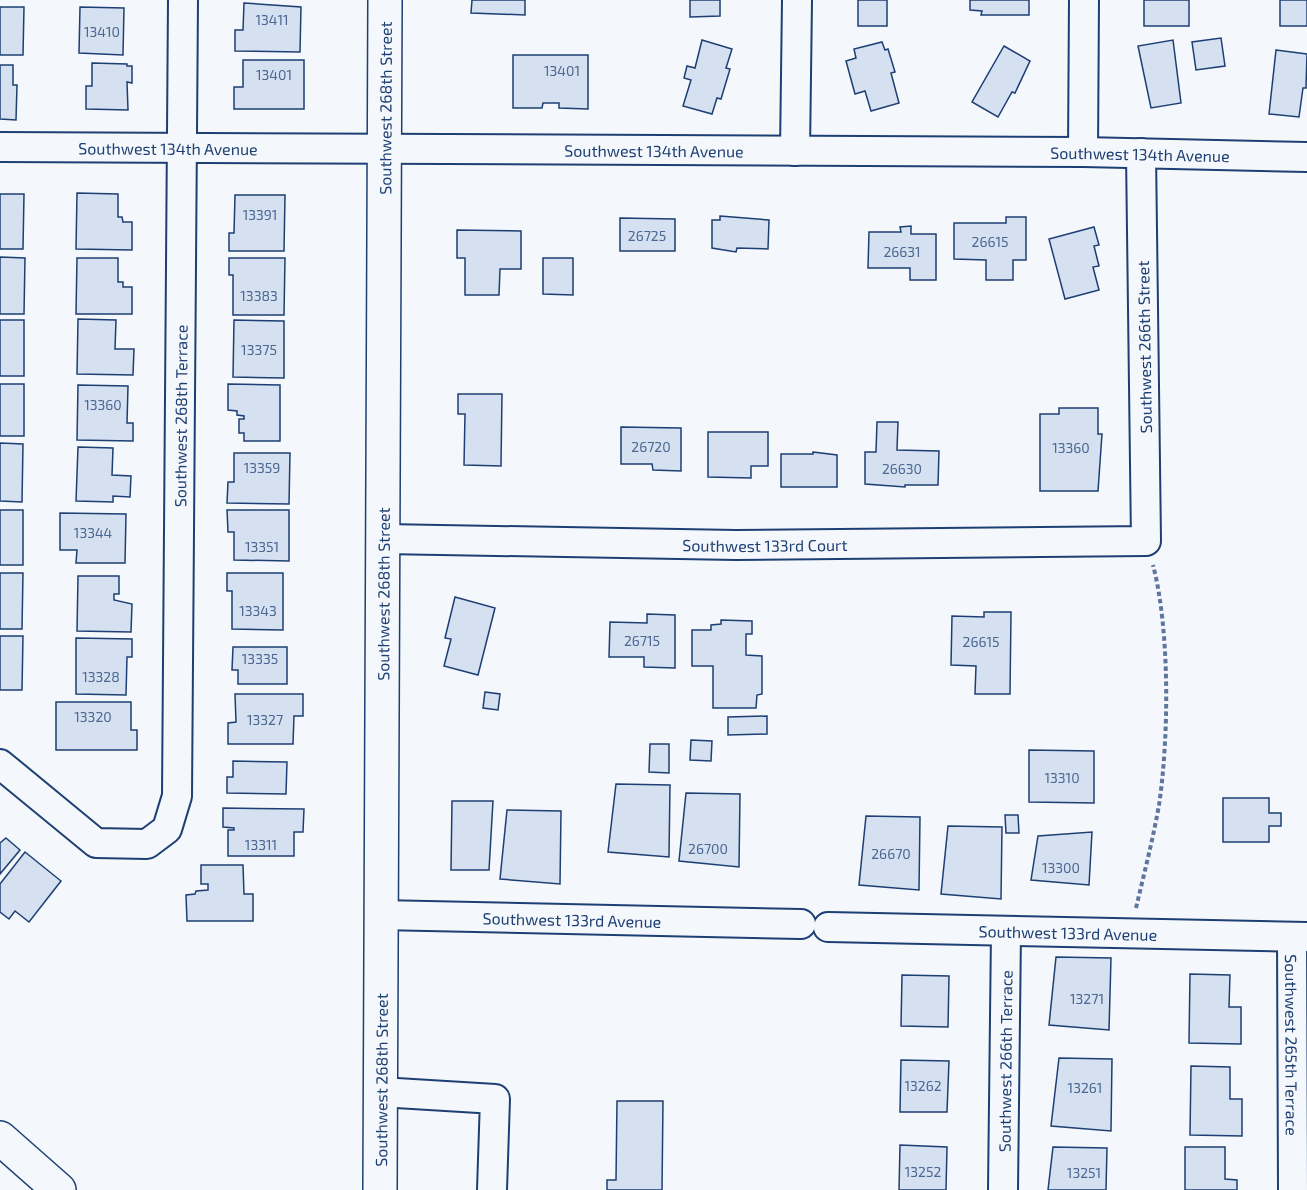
<svg xmlns="http://www.w3.org/2000/svg" width="1307" height="1190" font-family="'Exo 2',sans-serif">
	<style>
		.building { fill: #d5e0f0; stroke: #1d3f73; stroke-width: 1.5 }
		.lines { fill: none; stroke-linecap: round; stroke-linejoin: round }
		.minor-casing { stroke: #1d3f73; stroke-width: 32 }
		.major-casing { stroke: #1d3f73; stroke-width: 36 }
		.highway-casing { stroke: #1d3f73; stroke-width: 36 }
		.path { stroke: #5e769c; stroke-width: 4; stroke-dasharray: 4.5 3; stroke-linecap: butt }
		.minor { stroke: #f4f7fb; stroke-width: 28 }
		.major { stroke: #f4f7fb; stroke-width: 33 }
		.highway { stroke: #f4f7fb; stroke-width: 33 }
		.labels { text-anchor: middle; dominant-baseline: central; stroke-width: 4.5; stroke-linejoin: round; paint-order: stroke }
		.number-label { font-size: 14px; fill: #4b6792 }
		.street-label { font-size: 16px; fill: #1d3f73; stroke: #f4f7fb }
	</style>
	<rect width="100%" height="100%" fill="#f4f7fb"/>
	<g class="building">
		<path d="M472,0H525V15L471,13Z"/>
		<path d="M690,0H720V16L690,17Z"/>
		<rect x="858" y="0" width="29" height="26"/>
		<path d="M970,0H1029V15H981L982,11L970,10Z"/>
		<rect x="1144" y="0" width="45" height="26"/>
		<rect x="1280" y="0" width="27" height="26"/>
		<path d="M244,3L301,7L300,52L235,51V30H243Z"/>
		<path d="M0,7H24L23,55H0Z"/>
		<path d="M80,7L124,8L123,55L79,53Z"/>
		<path d="M1221,38L1225,66L1196,70L1192,42Z"/>
		<path d="M702,40L732,49L726,68L730,69L721,99L717,98L712,114L683,106L691,80L684,78L687,66L695,68Z"/>
		<path d="M1173,40L1181,103L1151,108L1138,46Z"/>
		<path d="M882,42L885,50L888,49L895,72L891,73L899,103L871,111L865,91L855,94L846,61L856,58L854,49Z"/>
		<path d="M1004,46L1030,61L1015,93L1012,92L998,117L972,102Z"/>
		<path d="M1276,50L1307,54L1306,88H1303L1299,117L1269,114Z"/>
		<path d="M513,55H588V109L559,108V103H543L542,108H513Z"/>
		<path d="M243,60H304V109H234V87H243Z"/>
		<path d="M92,63L127,64V66H132V83L127,82L128,110L86,109V86H92Z"/>
		<path d="M0,65H13V85H17L16,120L0,119Z"/>
		<path d="M77,193L118,194V217H122L123,222H132V250L76,249Z"/>
		<path d="M0,194H24L23,249H0Z"/>
		<path d="M235,195H285L284,251H229V233H234Z"/>
		<path d="M720,216L769,220L768,249L737,248L736,252L712,248V220H720Z"/>
		<path d="M1006,217H1026V260H1013V280H986V260L954,259V223H1006Z"/>
		<path d="M620,218L675,219V251H620Z"/>
		<path d="M911,226V234H936V280H910V268H868L869,232H901L900,227Z"/>
		<path d="M1094,227L1099,245L1094,246L1099,266L1093,267L1099,290L1065,299L1049,239Z"/>
		<path d="M457,230L521,231V269H500L499,295H465V258H457Z"/>
		<path d="M0,257L25,258L24,314H0Z"/>
		<path d="M77,258H118V282H123V287H132V314H76Z"/>
		<path d="M229,258H285L284,315H233V275H229Z"/>
		<path d="M543,258H573V295L543,294Z"/>
		<path d="M78,319L116,320L115,349H134L133,375L77,374Z"/>
		<rect x="0" y="320" width="24" height="56"/>
		<path d="M234,320L284,321V378L233,377Z"/>
		<rect x="0" y="384" width="24" height="52"/>
		<path d="M228,384L280,385V441H244V433H239V419H244V416L237,415V411L228,410Z"/>
		<path d="M78,385L128,386L127,423H133V441L77,440Z"/>
		<path d="M458,394H502L501,466L464,465L465,414H458Z"/>
		<path d="M1059,408H1098V434H1102L1098,491H1040V414H1059Z"/>
		<path d="M877,422H898L897,450L939,451L938,485H905V487L865,484V452H876Z"/>
		<path d="M621,427L681,428V471L653,470L652,464H621Z"/>
		<path d="M708,432H768V466H751V478L708,477Z"/>
		<path d="M0,443L23,444L22,502L0,501Z"/>
		<path d="M78,447L113,448L112,475L131,476L130,497L113,496V502L76,501Z"/>
		<path d="M813,452L837,455V487H781V454H813Z"/>
		<path d="M234,453H290L289,504L227,503L228,482H234Z"/>
		<rect x="0" y="510" width="23" height="55"/>
		<path d="M227,510H289V561L234,560V532H228Z"/>
		<path d="M60,513L126,514L125,563H76L77,550H60Z"/>
		<path d="M0,573H23L22,629H0Z"/>
		<path d="M227,573H283V630L232,629V591H227Z"/>
		<path d="M78,576H119V594H114V600L132,604L131,632L77,631Z"/>
		<path d="M455,597L495,608L478,675L444,666L451,639L445,638Z"/>
		<path d="M984,612H1011L1010,694H975L976,666L951,665L952,616L984,617Z"/>
		<path d="M647,614L675,615V668L644,667V657H609L610,622L647,623Z"/>
		<path d="M721,620L752,621V634H746V655L762,656V694L757,695L756,708H713V666H692V630H711V625L721,624Z"/>
		<path d="M0,636H23L22,690H0Z"/>
		<path d="M76,638L132,639V657H127L126,695L76,694Z"/>
		<path d="M233,647H287V684H238V670H232Z"/>
		<path d="M485,692L500,694L498,710L483,708Z"/>
		<path d="M235,694H303V716H294L293,744H228V723L236,722Z"/>
		<path d="M56,702H131V730H137V750H56Z"/>
		<path d="M767,716V734L728,735V717Z"/>
		<path d="M691,740L712,741L711,761L690,760Z"/>
		<path d="M650,744H669V773L649,772Z"/>
		<path d="M1029,750L1094,751V803L1029,802Z"/>
		<path d="M233,761L287,762L286,794L227,793V777H233Z"/>
		<path d="M616,784L670,785L669,857L608,852Z"/>
		<path d="M686,793L740,794L739,867L679,861Z"/>
		<path d="M1223,798H1269V813H1281V826H1269V842H1223Z"/>
		<path d="M452,801H493L489,870H451Z"/>
		<path d="M223,808L304,809L303,832H294V856H228V830H234V828L223,827Z"/>
		<path d="M507,810L561,811L560,884L500,879Z"/>
		<path d="M1005,815H1018L1019,833H1006Z"/>
		<path d="M866,816L920,817L919,890L859,885Z"/>
		<path d="M948,826L1002,827L1001,899L941,894Z"/>
		<path d="M1092,832L1089,885L1031,880L1038,836Z"/>
		<path d="M6,838L20,850L0,874V843Z"/>
		<path d="M25,852L61,881L29,922L15,911L9,919L0,912V884Z"/>
		<path d="M201,865H243L244,894H253V921H187L186,895L195,894L196,891L208,890V884H201Z"/>
		<path d="M1056,957L1111,958L1109,1030L1049,1025Z"/>
		<path d="M1190,974L1230,975L1229,1007H1241V1044L1189,1043Z"/>
		<path d="M902,975L949,976L948,1027L901,1026Z"/>
		<path d="M1059,1058L1112,1059L1111,1131L1051,1126Z"/>
		<path d="M901,1060L949,1061L947,1112H900Z"/>
		<path d="M1191,1066L1230,1067V1099H1242V1136L1190,1135Z"/>
		<path d="M617,1101H663L662,1190H607V1180H616Z"/>
		<path d="M900,1145L947,1147L946,1190H899Z"/>
		<path d="M1053,1147L1107,1148L1106,1190H1048Z"/>
		<path d="M1185,1147H1225V1179L1237,1180V1190H1185Z"/>
	</g>
	<g class="lines">
		<defs>
			<g id="minor">
				<path id="s1" d="M0,147L1083,152L1307,157"/>
				<path d="M795,151L797,0"/>
				<path d="M1083,152L1084,0"/>
				<path id="s2" d="M384,539L736,545L1146,541L1141,153"/>
				<path id="s3" d="M0,764L96,843L147,844L167,829L177,796L183,0"/>
				<path id="s4" d="M380,915L801,924"/>
				<path id="s5" d="M828,927L1307,937"/>
				<path id="s6" d="M1292,937L1293,1190"/>
				<path d="M380,1092L495,1099L492,1190"/>
				<path id="s7" d="M1003,1190L1006,932"/>
			</g>
			<g id="major">
				<path id="s8" d="M380,1190L385,0"/>
			</g>
			<path id="highway" d="M0,1138L59,1190"/>
		</defs>
		<use href="#minor" class="minor-casing"/>
		<use href="#major" class="major-casing"/>
		<use href="#highway" class="highway-casing"/>
		<path class="path" d="M1136,908C1144,874 1153,839 1159,805C1169,738 1170,630 1153,565"/>
		<use href="#minor" class="minor"/>
		<use href="#major" class="major"/>
		<use href="#highway" class="highway"/>
	</g>
	<g class="labels">
		<g class="number-label">
			<text x="272" y="19">13411</text>
			<text x="102" y="31">13410</text>
			<text x="562" y="70">13401</text>
			<text x="274" y="74">13401</text>
			<text x="260" y="214">13391</text>
			<text x="647" y="235">26725</text>
			<text x="990" y="241">26615</text>
			<text x="902" y="251">26631</text>
			<text x="259" y="295">13383</text>
			<text x="259" y="349">13375</text>
			<text x="103" y="404">13360</text>
			<text x="651" y="446">26720</text>
			<text x="1071" y="447">13360</text>
			<text x="262" y="467">13359</text>
			<text x="902" y="468">26630</text>
			<text x="93" y="532">13344</text>
			<text x="262" y="546">13351</text>
			<text x="258" y="610">13343</text>
			<text x="642" y="640">26715</text>
			<text x="981" y="641">26615</text>
			<text x="260" y="658">13335</text>
			<text x="101" y="676">13328</text>
			<text x="93" y="716">13320</text>
			<text x="265" y="719">13327</text>
			<text x="1062" y="777">13310</text>
			<text x="261" y="844">13311</text>
			<text x="708" y="848">26700</text>
			<text x="891" y="853">26670</text>
			<text x="1061" y="867">13300</text>
			<text x="1087" y="998">13271</text>
			<text x="923" y="1085">13262</text>
			<text x="1085" y="1087">13261</text>
			<text x="923" y="1171">13252</text>
			<text x="1084" y="1172">13251</text>
		</g>
		<g class="street-label">
			<text stroke="none"><textPath href="#s8" startOffset="1082">Southwest 268th Street</textPath></text>
			<text stroke="none"><textPath href="#s1" startOffset="168">Southwest 134th Avenue</textPath></text>
			<text stroke="none"><textPath href="#s1" startOffset="654">Southwest 134th Avenue</textPath></text>
			<text stroke="none"><textPath href="#s1" startOffset="1140">Southwest 134th Avenue</textPath></text>
			<text transform="translate(1144 347) rotate(-91)">Southwest 266th Street</text>
			<text stroke="none"><textPath href="#s3" startOffset="615">Southwest 268th Terrace</textPath></text>
			<text stroke="none"><textPath href="#s2" startOffset="381">Southwest 133rd Court</textPath></text>
			<text stroke="none"><textPath href="#s8" startOffset="596">Southwest 268th Street</textPath></text>
			<text stroke="none"><textPath href="#s4" startOffset="192">Southwest 133rd Avenue</textPath></text>
			<text stroke="none"><textPath href="#s5" startOffset="240">Southwest 133rd Avenue</textPath></text>
			<text stroke="none"><textPath href="#s6" startOffset="108">Southwest 265th Terrace</textPath></text>
			<text stroke="none"><textPath href="#s7" startOffset="129">Southwest 266th Terrace</textPath></text>
			<text stroke="none"><textPath href="#s8" startOffset="110">Southwest 268th Street</textPath></text>
		</g>
	</g>
</svg>
